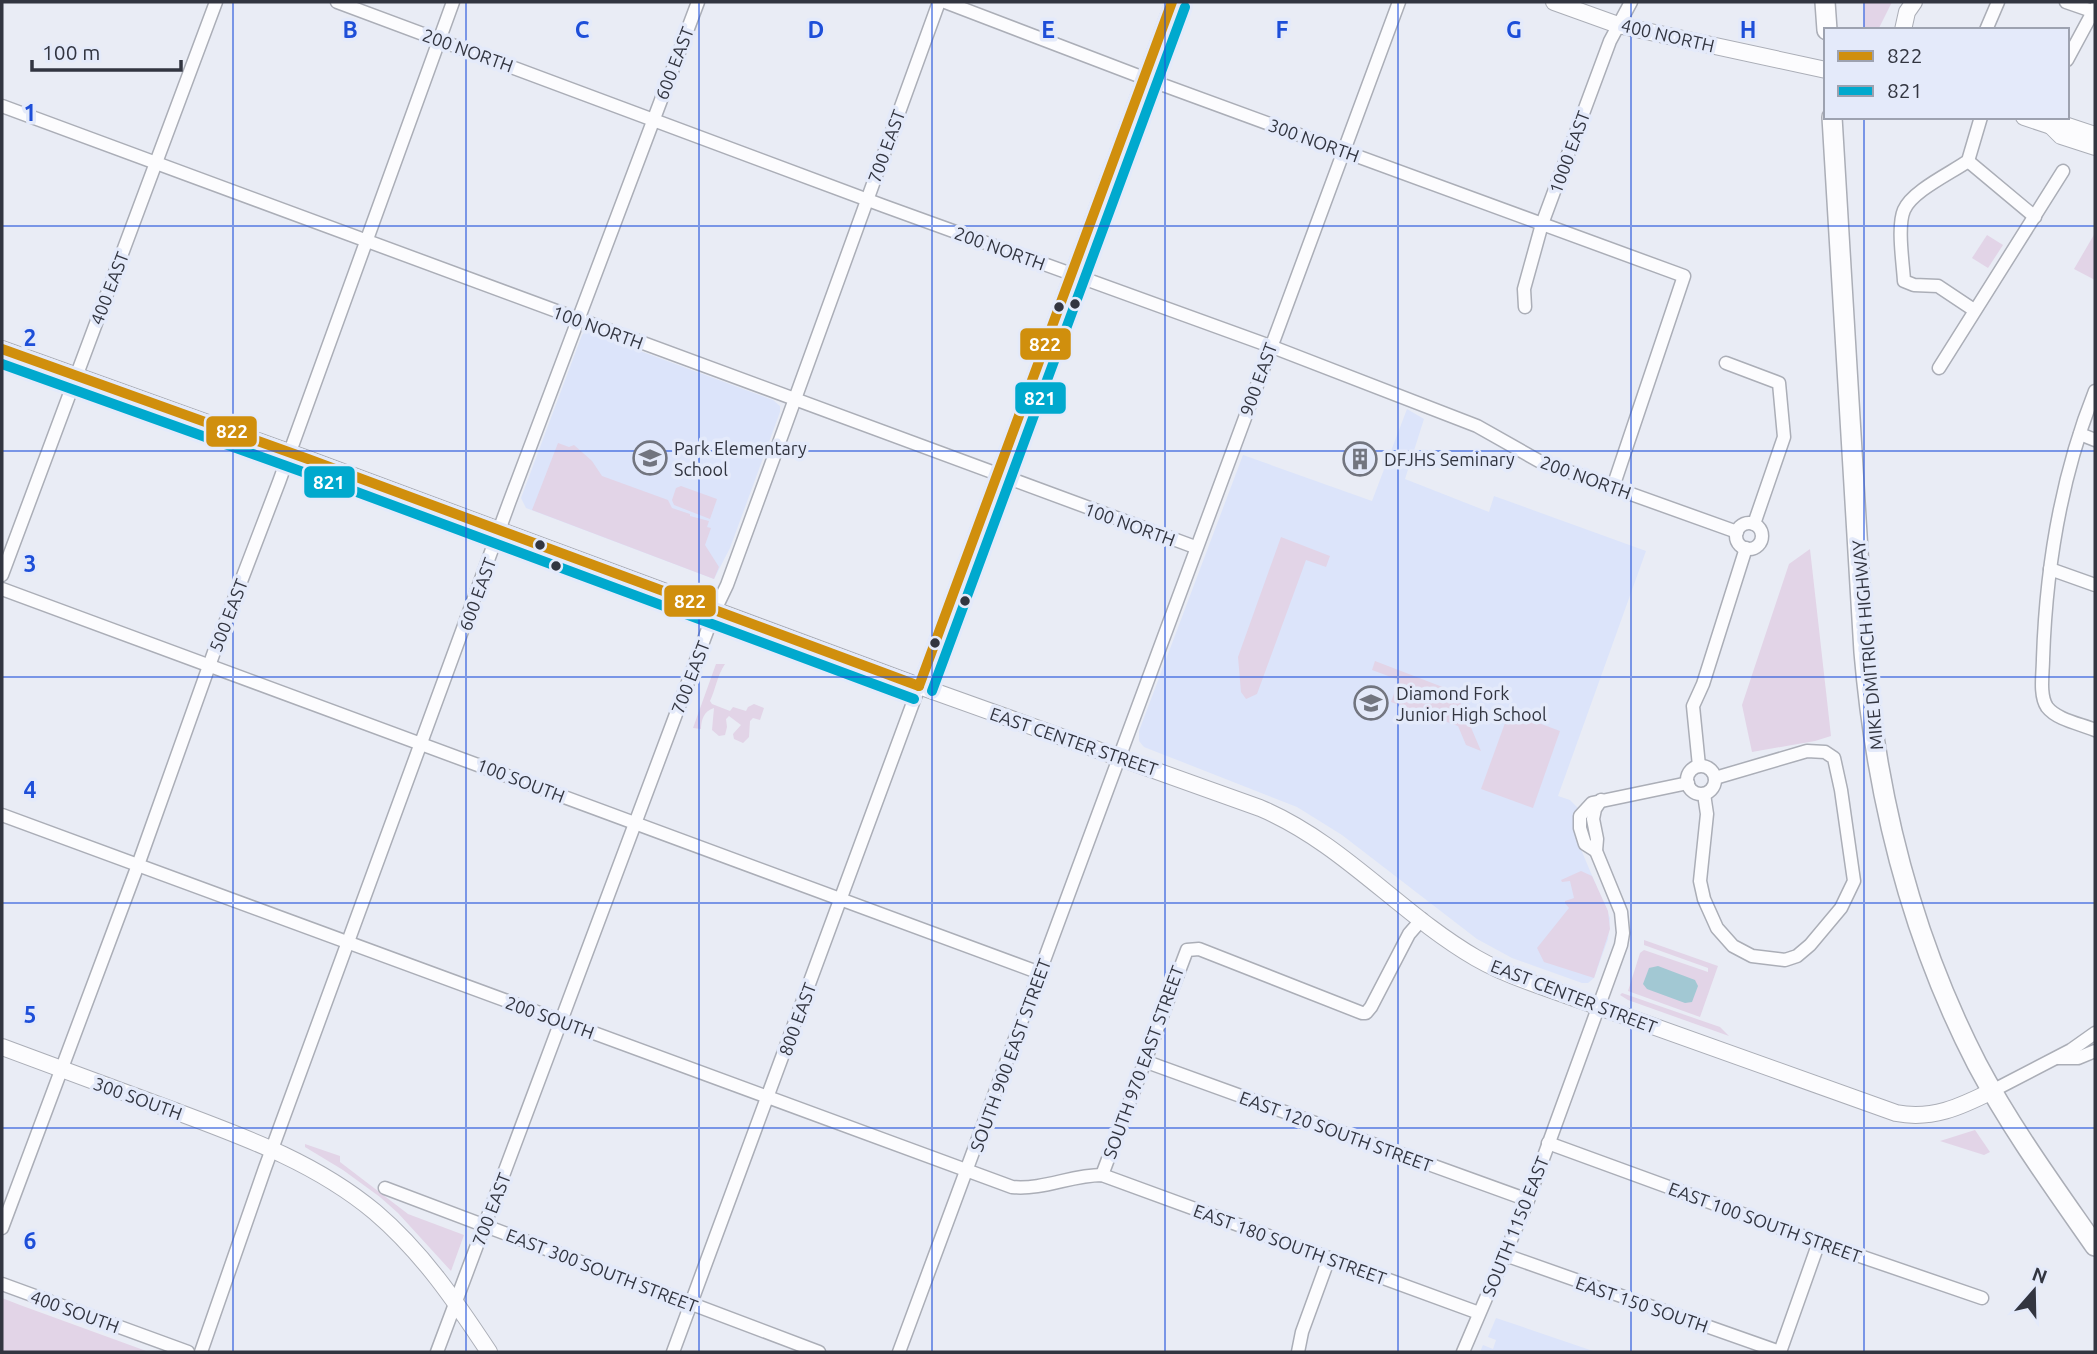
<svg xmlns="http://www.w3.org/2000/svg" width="2097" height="1354" font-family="Ubuntu,sans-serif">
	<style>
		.built { fill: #dce4fa }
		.green { fill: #e2d4e7 }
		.water { fill: #a2c8d3 }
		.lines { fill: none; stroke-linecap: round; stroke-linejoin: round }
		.minor-casing { stroke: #abaeb7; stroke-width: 15 }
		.major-casing { stroke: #abaeb7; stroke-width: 18 }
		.highway-casing { stroke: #abaeb7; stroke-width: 22 }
		.minor { stroke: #fcfcfe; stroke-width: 12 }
		.major { stroke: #fcfcfe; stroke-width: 16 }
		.highway { stroke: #fcfcfe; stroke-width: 19 }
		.bus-1-casing { stroke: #e4eafa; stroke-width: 16 }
		.bus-2-casing { stroke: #e4eafa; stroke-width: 16 }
		.bus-1 { stroke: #d08f0d; stroke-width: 10 }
		.bus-2 { stroke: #00a9ce; stroke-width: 10 }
		.grid { fill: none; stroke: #1d4ed8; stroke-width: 2; stroke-opacity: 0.55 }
		.bus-dot { fill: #323540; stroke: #e4eafa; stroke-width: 2.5 }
		.labels { text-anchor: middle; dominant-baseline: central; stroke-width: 7; stroke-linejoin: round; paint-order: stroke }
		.street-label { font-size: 18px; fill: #323540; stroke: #e4eafa }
		.poi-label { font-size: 18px; fill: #323540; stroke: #e4eafa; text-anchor: start }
		.grid-label { font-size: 23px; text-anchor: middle; font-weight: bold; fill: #1d4ed8; stroke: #e4eafa; stroke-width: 7; stroke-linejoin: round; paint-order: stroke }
		.line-badge { stroke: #e4eafa; stroke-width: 2.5 }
		.badge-label { font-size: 19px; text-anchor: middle; font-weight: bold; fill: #fff }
	</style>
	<rect width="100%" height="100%" fill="#e9ecf5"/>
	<g class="built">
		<path d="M586,331L773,400L780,406V412L730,548L714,579L526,508L521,498L582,335Z"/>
		<path d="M1407,409L1424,419L1405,479L1489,512L1494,496L1646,551L1558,796L1570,800L1579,809L1577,840L1610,918L1608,939L1594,978L1588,983H1582L1512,958L1477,939L1342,835L1297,807L1144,747L1139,741V731L1243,455L1372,501Z"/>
		<path d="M1496,1318L1511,1323L1596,1352H1480L1483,1345L1493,1349L1496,1340L1488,1337Z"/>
	</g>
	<g class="green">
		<path d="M1865,2H1892L1878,30H1864Z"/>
		<path d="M2095,233V280L2074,269Z"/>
		<path d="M1987,235L2003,245L1988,268L1972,258Z"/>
		<path d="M558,443L569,447L574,445L592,461L602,476L668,500L672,508L690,514V516L709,521L707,527L711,528L705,545L719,567L714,579L532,510Z"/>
		<path d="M681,486L717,499L710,519L674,505L672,500L676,488Z"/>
		<path d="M1281,537L1330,556L1326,567L1306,560L1257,694L1246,699L1241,692L1238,657Z"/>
		<path d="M1810,549L1831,736L1815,741L1752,752L1742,705L1789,564Z"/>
		<path d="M1375,661L1453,691L1461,704L1481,751L1466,745L1458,726L1391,702L1399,680L1372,670Z"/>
		<path d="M716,664H725C717,676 716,688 710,701L712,704L730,711L733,707L746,711L748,707L754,704L764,708L760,720L753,718L750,721L749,737L743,743L734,739L733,734L741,725L729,716L726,719L727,727L725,735L719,736L712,730L714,708C703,711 701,722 701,729L693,728Z"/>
		<path d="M1509,712L1560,731L1533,808L1481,789Z"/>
		<path d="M1581,871L1592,876L1608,911L1610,929L1594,978L1544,962L1537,948L1569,908L1565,903V901L1574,898L1570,881L1562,882L1561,880Z"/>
		<path d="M1644,940L1718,966L1700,1017L1628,991L1640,953L1644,950L1708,972V968L1644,945Z"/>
		<path d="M1622,993L1720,1027L1729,1036L1628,1000L1620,995Z"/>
		<path d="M1975,1130L1990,1152L1984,1155L1940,1141Z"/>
		<path d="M305,1144L340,1156V1162L408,1214L464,1235L451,1271L398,1213L380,1197L343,1170L305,1147Z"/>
		<path d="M2,1298L20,1305L149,1352H2Z"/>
	</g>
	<path class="water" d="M1658,966L1695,980L1698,986L1692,1002L1685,1003L1647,989L1643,984L1649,968Z"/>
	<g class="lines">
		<defs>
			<g id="minor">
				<path d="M337,2L884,206L1270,346L1477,426L1539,461L1737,532"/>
				<path d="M945,2L1144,78L1684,276L1613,487"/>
				<path d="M2066,2L2092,11"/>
				<path d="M1986,30L1998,2"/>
				<path d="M2067,60L2095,8"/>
				<path d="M2,106L1195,547"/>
				<path d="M1968,161L2035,217"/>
				<path d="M1525,307L1524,289L1542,224L1610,41L1631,2"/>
				<path d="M1974,310L1938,286L1914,285L1904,281C1903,263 1897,226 1904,210C1912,191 1951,173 1968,161L1981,117"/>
				<path d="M1726,363L1779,383L1784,437L1754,524"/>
				<path d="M1939,368L2063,171"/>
				<path d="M2095,391C2061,476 2046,568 2043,659C2043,673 2039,695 2047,707C2057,720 2081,724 2095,730"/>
				<path d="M2080,434L2095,440"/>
				<circle cx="1749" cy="536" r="13"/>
				<path d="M2050,569L2095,585"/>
				<path d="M2,575L216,2"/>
				<path d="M2,589L1040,973"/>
				<circle cx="1701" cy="780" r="14"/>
				<path d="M1699,766L1693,706L1703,684L1746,548"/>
				<path d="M1704,794L1707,814L1700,881L1704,899L1717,928L1733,946L1752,956L1785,960L1797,956L1810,945L1841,908L1854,881L1841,790L1834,758L1825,752L1807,751L1715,778"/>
				<path d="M2,815L1012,1187C1044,1190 1071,1175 1102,1175L1479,1313"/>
				<path d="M1596,851L1585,844L1580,828V816L1592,803L1688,783"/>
				<path d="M2058,1058H2078L2095,1051"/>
				<path d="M1144,1061L1528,1200"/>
				<path d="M1992,1091L2071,1050L2095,1033"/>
				<path d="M1548,1143L1819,1242L1982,1298"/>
				<path d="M1102,1175L1187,950L1199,949L1362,1013H1366L1371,1007L1409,934L1422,919"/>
				<path d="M385,1188L819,1352"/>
				<path d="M2,1228L138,865L214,652L279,482L453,2"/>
				<path d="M1505,1255L1780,1352"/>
				<path d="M2,1284L188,1352"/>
				<path d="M201,1352L265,1168L509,503L698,2"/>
				<path d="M437,1352L715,610L727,585C799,391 867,195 939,2"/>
				<path d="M673,1352L1172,2"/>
				<path d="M899,1352L1399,2"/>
				<path d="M1298,1352L1302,1332L1329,1258"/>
				<path d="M1463,1352L1528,1200L1621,945L1623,933L1621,912L1596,851L1597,839L1593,819L1595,809L1601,800"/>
				<path d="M1780,1352L1819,1242"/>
			</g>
			<g id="major">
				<path d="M1554,2L1618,25L1826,70"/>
				<path d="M1903,30L1907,12L1914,2"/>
				<path d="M2024,117L2051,126L2065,125L2095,135"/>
				<path d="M2051,126L2061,136L2095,147"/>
				<path d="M2,349L308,459L919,686L1260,808C1343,843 1400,914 1476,958C1495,969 1515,977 1535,984L1896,1113C1932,1120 1960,1107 1992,1091"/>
				<path d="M2,1047C58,1068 115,1089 172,1110C244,1137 315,1162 375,1212C422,1252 456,1302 489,1352"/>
			</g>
			<g id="highway">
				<path d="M1825,2L1827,30"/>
				<path d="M1832,117L1864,652C1876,794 1911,936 1977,1064C2011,1128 2054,1187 2095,1246"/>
			</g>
		</defs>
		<use href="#minor" class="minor-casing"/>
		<use href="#major" class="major-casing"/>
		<use href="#highway" class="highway-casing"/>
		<use href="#minor" class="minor"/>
		<use href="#major" class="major"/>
		<use href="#highway" class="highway"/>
		<defs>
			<g id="bus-1">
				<path d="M2,349L308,459L919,686"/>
				<path d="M919,686L1172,2"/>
			</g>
			<g id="bus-2">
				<path d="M2,364L303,472L914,699"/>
				<path d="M932,691L1185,7"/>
			</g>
		</defs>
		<use href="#bus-1" class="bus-1-casing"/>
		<use href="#bus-2" class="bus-2-casing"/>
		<use href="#bus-1" class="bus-1"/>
		<use href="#bus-2" class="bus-2"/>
	</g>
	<path class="grid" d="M233,2V1352M466,2V1352M699,2V1352M932,2V1352M1165,2V1352M1398,2V1352M1631,2V1352M1864,2V30M1864,117V1352M2,226H2095M2,451H2095M2,677H2095M2,903H2095M2,1128H2095"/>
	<defs>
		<symbol id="school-ring" viewBox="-11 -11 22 22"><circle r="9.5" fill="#e4eafa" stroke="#72757f" stroke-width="1.5"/><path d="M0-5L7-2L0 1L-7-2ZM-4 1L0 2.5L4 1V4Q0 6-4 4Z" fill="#72757f"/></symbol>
		<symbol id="building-ring" viewBox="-11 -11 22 22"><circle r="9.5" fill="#e4eafa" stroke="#72757f" stroke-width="1.5"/><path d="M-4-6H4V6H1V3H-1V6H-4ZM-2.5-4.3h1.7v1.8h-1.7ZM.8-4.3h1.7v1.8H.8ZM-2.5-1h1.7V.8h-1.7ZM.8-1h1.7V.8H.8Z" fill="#72757f"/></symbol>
	</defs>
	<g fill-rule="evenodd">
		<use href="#school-ring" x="631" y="439" width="38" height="38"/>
		<use href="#building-ring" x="1341" y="440" width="38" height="38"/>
		<use href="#school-ring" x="1352" y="684" width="38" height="38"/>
	</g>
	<g class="bus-dot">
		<circle cx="1075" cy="304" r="6"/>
		<circle cx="1059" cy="307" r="6"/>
		<circle cx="540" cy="545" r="6"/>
		<circle cx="556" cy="566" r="6"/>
		<circle cx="965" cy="601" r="6"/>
		<circle cx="935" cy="643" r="6"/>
	</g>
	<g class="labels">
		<g class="street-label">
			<text transform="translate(1668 35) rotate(13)">400 NORTH</text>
			<text transform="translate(468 50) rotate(20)">200 NORTH</text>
			<text transform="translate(674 63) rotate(-69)">600 EAST</text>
			<text transform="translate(1314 140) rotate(20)">300 NORTH</text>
			<text transform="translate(886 146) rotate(-70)">700 EAST</text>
			<text transform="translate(1569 152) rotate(-70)">1000 EAST</text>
			<text transform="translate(1000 248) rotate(20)">200 NORTH</text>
			<text transform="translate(109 288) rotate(-69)">400 EAST</text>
			<text transform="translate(598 327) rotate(20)">100 NORTH</text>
			<text transform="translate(1258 379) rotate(-70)">900 EAST</text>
			<text transform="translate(1586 477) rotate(20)">200 NORTH</text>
			<text transform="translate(1130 524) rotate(20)">100 NORTH</text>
			<text transform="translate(477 594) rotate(-70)">600 EAST</text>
			<text transform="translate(228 615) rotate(-69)">500 EAST</text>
			<text transform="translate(1867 645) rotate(-95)">MIKE DMITRICH HIGHWAY</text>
			<text transform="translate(690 677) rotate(-69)">700 EAST</text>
			<text transform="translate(1074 741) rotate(19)">EAST CENTER STREET</text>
			<text transform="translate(521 780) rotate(21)">100 SOUTH</text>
			<text transform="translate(1574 996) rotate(21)">EAST CENTER STREET</text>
			<text transform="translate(550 1017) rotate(20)">200 SOUTH</text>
			<text transform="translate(797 1019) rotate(-70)">800 EAST</text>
			<text transform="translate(1010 1055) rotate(-70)">SOUTH 900 EAST STREET</text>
			<text transform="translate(1143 1062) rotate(-70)">SOUTH 970 EAST STREET</text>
			<text transform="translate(138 1098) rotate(20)">300 SOUTH</text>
			<text transform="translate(1336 1131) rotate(20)">EAST 120 SOUTH STREET</text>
			<text transform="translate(491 1209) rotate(-69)">700 EAST</text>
			<text transform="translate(1765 1222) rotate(20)">EAST 100 SOUTH STREET</text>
			<text transform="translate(1515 1226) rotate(-68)">SOUTH 1150 EAST</text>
			<text transform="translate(1290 1244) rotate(20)">EAST 180 SOUTH STREET</text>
			<text transform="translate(602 1270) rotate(21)">EAST 300 SOUTH STREET</text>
			<text transform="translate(1642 1304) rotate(19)">EAST 150 SOUTH</text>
			<text transform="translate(75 1311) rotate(20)">400 SOUTH</text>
		</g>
		<g class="poi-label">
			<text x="674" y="448">Park Elementary<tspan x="674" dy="21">School</tspan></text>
			<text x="1384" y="459">DFJHS Seminary</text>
			<text x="1396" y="693">Diamond Fork<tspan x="1396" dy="21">Junior High School</tspan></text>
		</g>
	</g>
	<g class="grid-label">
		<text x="350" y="38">B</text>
		<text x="582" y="38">C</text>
		<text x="816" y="38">D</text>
		<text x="1048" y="38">E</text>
		<text x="1282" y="38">F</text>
		<text x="1514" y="38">G</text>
		<text x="1748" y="38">H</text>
		<text x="30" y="121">1</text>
		<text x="30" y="346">2</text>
		<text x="30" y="572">3</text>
		<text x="30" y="798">4</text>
		<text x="30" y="1023">5</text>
		<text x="30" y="1249">6</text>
	</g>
	<g class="line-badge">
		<rect x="1019" y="327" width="53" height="34" rx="7" fill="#d08f0d"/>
		<rect x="1014" y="381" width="53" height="34" rx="7" fill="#00a9ce"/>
		<rect x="205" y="415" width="53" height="33" rx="7" fill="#d08f0d"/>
		<rect x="303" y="465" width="53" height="34" rx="7" fill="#00a9ce"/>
		<rect x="663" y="584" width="54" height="34" rx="7" fill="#d08f0d"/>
	</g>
	<g class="badge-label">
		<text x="1045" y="351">822</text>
		<text x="1040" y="405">821</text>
		<text x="232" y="438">822</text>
		<text x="329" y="489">821</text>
		<text x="690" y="608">822</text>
	</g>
	<rect width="2097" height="1354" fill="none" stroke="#323540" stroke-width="7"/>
	<rect x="1824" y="28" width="245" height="91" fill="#e4eafa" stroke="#9da2b0" stroke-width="2"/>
	<rect x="1838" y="51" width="35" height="10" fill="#d08f0d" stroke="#9da2b0" stroke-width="2"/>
	<text x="1887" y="63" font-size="21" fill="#323540">822</text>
	<rect x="1838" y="86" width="35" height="10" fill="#00a9ce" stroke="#9da2b0" stroke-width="2"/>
	<text x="1887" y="98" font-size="21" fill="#323540">821</text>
	<g transform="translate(2034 1291) rotate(20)" stroke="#e4eafa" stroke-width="5" paint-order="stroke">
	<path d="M0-5L12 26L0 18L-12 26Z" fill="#323540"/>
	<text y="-10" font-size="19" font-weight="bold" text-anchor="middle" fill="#323540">N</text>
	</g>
	<path d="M32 60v10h149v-10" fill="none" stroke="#323540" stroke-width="3.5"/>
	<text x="42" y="60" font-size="21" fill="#323540" stroke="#e4eafa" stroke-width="5" paint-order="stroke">100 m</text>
</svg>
